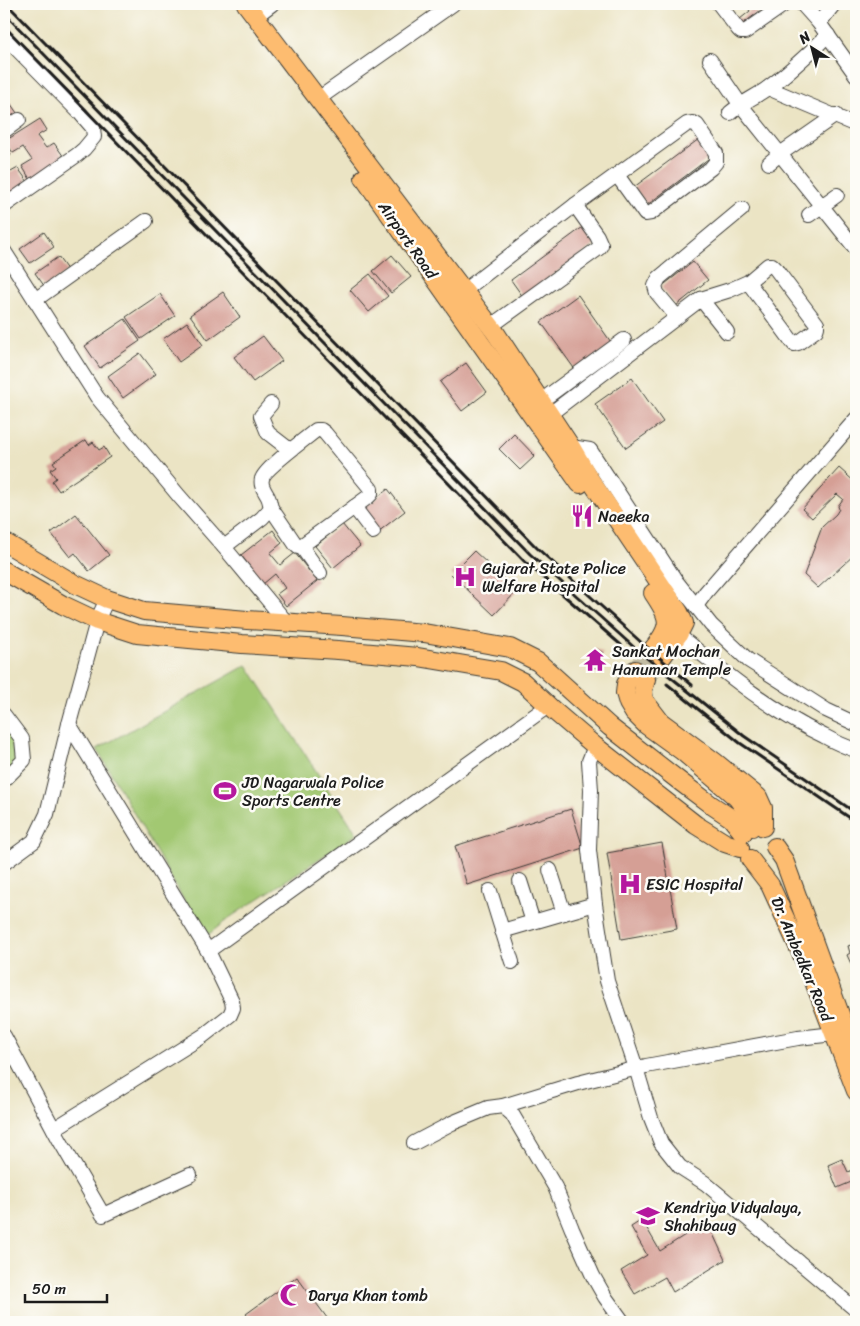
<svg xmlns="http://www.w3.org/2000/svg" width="860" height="1326" font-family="Sriracha,sans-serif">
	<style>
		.pitch { fill: #a2c872; stroke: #5f7247 }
		.building { fill: #d59f95 }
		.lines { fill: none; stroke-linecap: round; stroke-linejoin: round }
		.major-tunnel { stroke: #c2bca2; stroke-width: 18; stroke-dasharray: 18 9; stroke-linecap: butt }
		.minor-casing { stroke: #3b3a35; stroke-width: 16 }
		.major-casing { stroke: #3b3a35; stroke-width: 20 }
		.minor { stroke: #fff; stroke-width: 14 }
		.major { stroke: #fdbc70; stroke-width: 18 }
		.rail { stroke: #1c1c1c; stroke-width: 3 }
		.labels { text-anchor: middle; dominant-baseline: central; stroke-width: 5; stroke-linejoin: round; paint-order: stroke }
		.street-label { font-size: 16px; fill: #1c1c1c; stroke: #fdfcf7 }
		.poi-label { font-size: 16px; fill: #1c1c1c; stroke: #fdfcf7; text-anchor: start }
	</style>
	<rect width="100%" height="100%" fill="#fdfcf7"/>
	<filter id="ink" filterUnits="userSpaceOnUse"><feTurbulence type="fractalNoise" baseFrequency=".02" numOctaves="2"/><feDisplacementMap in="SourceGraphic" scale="10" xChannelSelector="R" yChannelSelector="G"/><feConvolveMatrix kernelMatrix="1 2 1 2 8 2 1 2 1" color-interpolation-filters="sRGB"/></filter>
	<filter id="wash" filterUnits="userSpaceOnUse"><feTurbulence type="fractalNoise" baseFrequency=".0096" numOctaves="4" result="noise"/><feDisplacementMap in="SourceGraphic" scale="20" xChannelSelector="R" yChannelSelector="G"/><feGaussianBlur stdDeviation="1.12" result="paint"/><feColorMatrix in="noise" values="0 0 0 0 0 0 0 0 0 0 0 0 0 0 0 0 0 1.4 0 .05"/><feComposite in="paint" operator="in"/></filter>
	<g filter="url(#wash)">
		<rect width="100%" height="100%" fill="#ebe4c4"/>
		<g class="pitch">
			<path d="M247,665L357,834L232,916L205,937L97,749Z"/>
			<path d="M4,723C13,733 16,749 19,763L4,777Z"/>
		</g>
		<g id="blocks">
			<g class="building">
				<path d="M752,4H756L757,5L759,4H769L740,26L734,19L737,16L740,19L750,11L748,8Z"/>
				<path d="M4,94L17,113L4,123Z"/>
				<path d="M40,119L47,130L37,136L46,148L54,143L64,157L30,179L22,166L32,160L23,147L13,153L5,141Z"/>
				<path d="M699,139L712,156L647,205L634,187Z"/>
				<path d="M4,144L11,155L4,159Z"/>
				<path d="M4,165L9,173L18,168L28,182L4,198Z"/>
				<path d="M583,227L596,244L523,297L511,280Z"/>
				<path d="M44,232L54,247L30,263L20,249Z"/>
				<path d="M392,255L411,277L391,293L373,271Z"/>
				<path d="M58,257L68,271L45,287L35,273Z"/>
				<path d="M693,262L708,280L676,306L661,287Z"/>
				<path d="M370,274L388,296L369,312L350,290Z"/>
				<path d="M223,292L240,317L208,340L190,315Z"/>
				<path d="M160,294L175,316L141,339L126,317Z"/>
				<path d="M578,295L613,345L576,371L541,322Z"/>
				<path d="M125,319L140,341L100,368L85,346Z"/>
				<path d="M187,322L203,345L179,362L163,339Z"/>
				<path d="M263,336L282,361L253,382L234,357Z"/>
				<path d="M140,353L156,374L123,398L108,376Z"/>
				<path d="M466,363L487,392L462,411L440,382Z"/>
				<path d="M632,378L663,422L626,448L595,404Z"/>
				<path d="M514,434L535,456L520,470L499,449Z"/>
				<path d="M86,440L89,445L93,442L99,450L104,447L110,457L59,491L52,481L56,478L50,470L56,466L53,462Z"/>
				<path d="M839,468L856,483V555L855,554L818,588L804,575L822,527L836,514L839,509L838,506L843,499L837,494L812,518L802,509Z"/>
				<path d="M388,489L405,511L378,532L361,510Z"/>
				<path d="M76,514L109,555L89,571L75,553L70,557L51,533Z"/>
				<path d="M342,524L360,546L333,568L315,546Z"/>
				<path d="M273,530L282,543L270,553L280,565L295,553L317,581L286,606L277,594L285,588L275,574L263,584L241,555Z"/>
				<path d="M474,551L517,591L494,615L451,574Z"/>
				<path d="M596,649L603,653L596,668L587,666Z"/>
				<path d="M571,809L583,848L467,885L455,846Z"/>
				<path d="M662,843L677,929L621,939L607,853Z"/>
				<path d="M856,943V970L854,965L852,966L847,955L850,953L848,946Z"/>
				<path d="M842,1159L848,1172L856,1169V1180L837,1188L828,1165Z"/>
				<path d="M642,1220L660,1251L707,1221L725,1260L673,1292L665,1277L635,1294L621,1271L647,1255L631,1227Z"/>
				<path d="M297,1277L330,1322H252L246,1314Z"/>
			</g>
		</g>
	</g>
	<g filter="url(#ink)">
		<use href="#blocks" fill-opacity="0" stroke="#3b3a35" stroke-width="1"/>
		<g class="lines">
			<g class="major-tunnel">
				<path d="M635,670L652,650"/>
				<path d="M646,679L662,657"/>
			</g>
			<defs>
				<g id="minor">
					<path d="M719,4L738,29L741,32H745L785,4"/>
					<path d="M802,4L819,23L856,75"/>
					<path d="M256,16L272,4"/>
					<path d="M819,23L834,4"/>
					<path d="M4,36L80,113L93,128L94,137L84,149L77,155L4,206"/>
					<path d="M710,60L740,104L856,249"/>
					<path d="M768,88L856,125"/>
					<path d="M318,99L453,4"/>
					<path d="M730,113C742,102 756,97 769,87C790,72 809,53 828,35"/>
					<path d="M4,131L19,120"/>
					<path d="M769,163L780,154L836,115"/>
					<path d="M809,215L837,195"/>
					<path d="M4,251L97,397L179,496L224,547L287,623"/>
					<path d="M465,290L575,205L687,124L693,123L697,125L716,153V162L711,168L651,213L645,214L617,175"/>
					<path d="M701,299L727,332"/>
					<path d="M35,300L146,221"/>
					<path d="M677,317L657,293L655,286L659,278L742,209"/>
					<path d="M491,326L599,248L601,245L597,236L575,205"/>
					<path d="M541,401L624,340"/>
					<path d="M271,404L261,416L268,433L290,450"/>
					<path d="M550,414L701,299L730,290L748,282L768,265H772L775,268L817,324V327L816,330L798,343L794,344L748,282"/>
					<path d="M565,451L571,447L590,450L676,581L711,625L748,660L826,710L856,724"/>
					<path d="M354,507L373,532"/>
					<path d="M271,508C270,505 270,501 268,497C265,491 260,486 262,479C264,469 307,438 316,430H321L325,433L371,489V494L368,497L301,546"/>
					<path d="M224,547L262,518L271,508L296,545L298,547L301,546L320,573"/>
					<path d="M696,606L706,592L856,419"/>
					<path d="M678,635C724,672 771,711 824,736C835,742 845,747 856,750"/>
					<path d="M4,715L22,739L24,760L4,780"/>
					<path d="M69,724L208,951L548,706"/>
					<path d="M595,746L589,761L591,790L589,850L595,904L607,981L636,1068L651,1118L661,1143L680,1167L705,1183L856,1310"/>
					<path d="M4,863L34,841L47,814L69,724L97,621L107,599"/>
					<path d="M550,870L564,913"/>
					<path d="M520,881L533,922"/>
					<path d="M490,891L512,962"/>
					<path d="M502,931L595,904"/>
					<path d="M4,1036L59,1139L103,1215L190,1175"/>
					<path d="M503,1106L512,1114L555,1187L572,1229L593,1276L605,1297L623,1322"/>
					<path d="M54,1129L203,1036L230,1015L233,1008L232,1001L208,951"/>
					<path d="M414,1143L452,1123L488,1108L503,1106L578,1083L646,1066L798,1038L834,1034"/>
				</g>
				<g id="major">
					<path d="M246,4L495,332L571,447L589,478L679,612L684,623L678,635L662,657"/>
					<path d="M364,178L580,484"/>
					<path d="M4,542L75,584L107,599L144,611L247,620L342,626L424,633L510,648L538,662L610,727L682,783L710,804L731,818L743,833"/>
					<path d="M4,571L63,605L97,621L137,634L242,644L338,650L418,657L501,671L523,682L554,711L595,746L696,825L725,843L740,848"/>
					<path d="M652,650C673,625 670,618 653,593"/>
					<path d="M635,670L626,684L625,693L628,703L634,713L646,725L682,751L737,798L745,809L752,827"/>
					<path d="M646,679L643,691L644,700L661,722L715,762L758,797L763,808V827"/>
					<path d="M775,847L784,860L856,1058"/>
					<path d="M750,859L770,885L813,979L856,1091"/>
				</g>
			</defs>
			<use href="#minor" class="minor-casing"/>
			<use href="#major" class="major-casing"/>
			<use href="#minor" class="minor"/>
			<use href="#major" class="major"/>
			<g class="rail">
				<path d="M7,4L537,548L643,644L692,685"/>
				<path d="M4,13L530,554L637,650L744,736L856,813"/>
				<path d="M4,26L523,560L621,645"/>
				<path d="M667,684L740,743L856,822"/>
			</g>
		</g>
	</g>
	<defs>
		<symbol id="restaurant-bare" viewBox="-9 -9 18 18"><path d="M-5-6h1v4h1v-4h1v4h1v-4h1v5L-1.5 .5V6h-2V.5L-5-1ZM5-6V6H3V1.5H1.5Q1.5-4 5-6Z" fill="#b5179e" stroke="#fdfcf7" stroke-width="2.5" paint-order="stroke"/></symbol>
		<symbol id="hospital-bare" viewBox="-9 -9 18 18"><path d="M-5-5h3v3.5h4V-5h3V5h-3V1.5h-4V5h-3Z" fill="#b5179e" stroke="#fdfcf7" stroke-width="2.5" paint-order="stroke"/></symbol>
		<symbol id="temple-bare" viewBox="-9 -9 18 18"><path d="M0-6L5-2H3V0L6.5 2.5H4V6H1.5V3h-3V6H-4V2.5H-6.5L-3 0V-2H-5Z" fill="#b5179e" stroke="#fdfcf7" stroke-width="2.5" paint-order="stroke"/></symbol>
		<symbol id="stadium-bare" viewBox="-9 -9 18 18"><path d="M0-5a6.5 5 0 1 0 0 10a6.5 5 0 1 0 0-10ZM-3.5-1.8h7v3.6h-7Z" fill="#b5179e" stroke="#fdfcf7" stroke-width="2.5" paint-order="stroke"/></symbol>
		<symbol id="school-bare" viewBox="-9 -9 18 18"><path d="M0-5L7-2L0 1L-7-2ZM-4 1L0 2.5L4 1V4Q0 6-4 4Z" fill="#b5179e" stroke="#fdfcf7" stroke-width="2.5" paint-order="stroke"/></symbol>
		<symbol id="mosque-bare" viewBox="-9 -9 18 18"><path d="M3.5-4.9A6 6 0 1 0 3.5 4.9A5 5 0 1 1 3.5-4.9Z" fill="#b5179e" stroke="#fdfcf7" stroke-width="2.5" paint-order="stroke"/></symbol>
	</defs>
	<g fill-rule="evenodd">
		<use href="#restaurant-bare" x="566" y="500" width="32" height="32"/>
		<use href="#hospital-bare" x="449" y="561" width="32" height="32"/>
		<use href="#temple-bare" x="579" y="644" width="32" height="32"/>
		<use href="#stadium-bare" x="209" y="775" width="32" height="32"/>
		<use href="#hospital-bare" x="614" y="868" width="32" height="32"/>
		<use href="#school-bare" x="632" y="1200" width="32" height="32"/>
		<use href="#mosque-bare" x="275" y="1279" width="32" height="32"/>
	</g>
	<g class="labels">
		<g class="street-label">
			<text transform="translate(408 240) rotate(55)">Airport Road</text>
			<text transform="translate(802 959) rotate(67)">Dr. Ambedkar Road</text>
		</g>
		<g class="poi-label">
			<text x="598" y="516">Naeeka</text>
			<text x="482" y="568">Gujarat State Police<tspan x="482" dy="18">Welfare Hospital</tspan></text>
			<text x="612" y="651">Sankat Mochan<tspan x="612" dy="18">Hanuman Temple</tspan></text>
			<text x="242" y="782">JD Nagarwala Police<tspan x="242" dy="18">Sports Centre</tspan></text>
			<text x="646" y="884">ESIC Hospital</text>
			<text x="664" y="1207">Kendriya Vidyalaya,<tspan x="664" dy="18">Shahibaug</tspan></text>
			<text x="308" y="1295">Darya Khan tomb</text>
		</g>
	</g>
	<rect width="860" height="1326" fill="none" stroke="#fdfcf7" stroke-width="20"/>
	<g transform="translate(812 48) rotate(324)" stroke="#fdfcf7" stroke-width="4" paint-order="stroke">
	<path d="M0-4L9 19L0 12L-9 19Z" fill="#1c1c1c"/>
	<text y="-8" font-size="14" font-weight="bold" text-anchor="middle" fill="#1c1c1c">N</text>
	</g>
	<path d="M25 1294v8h82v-8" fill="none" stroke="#1c1c1c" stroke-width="2.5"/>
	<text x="32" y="1294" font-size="15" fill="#1c1c1c" stroke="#fdfcf7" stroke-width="4" paint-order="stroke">50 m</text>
</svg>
